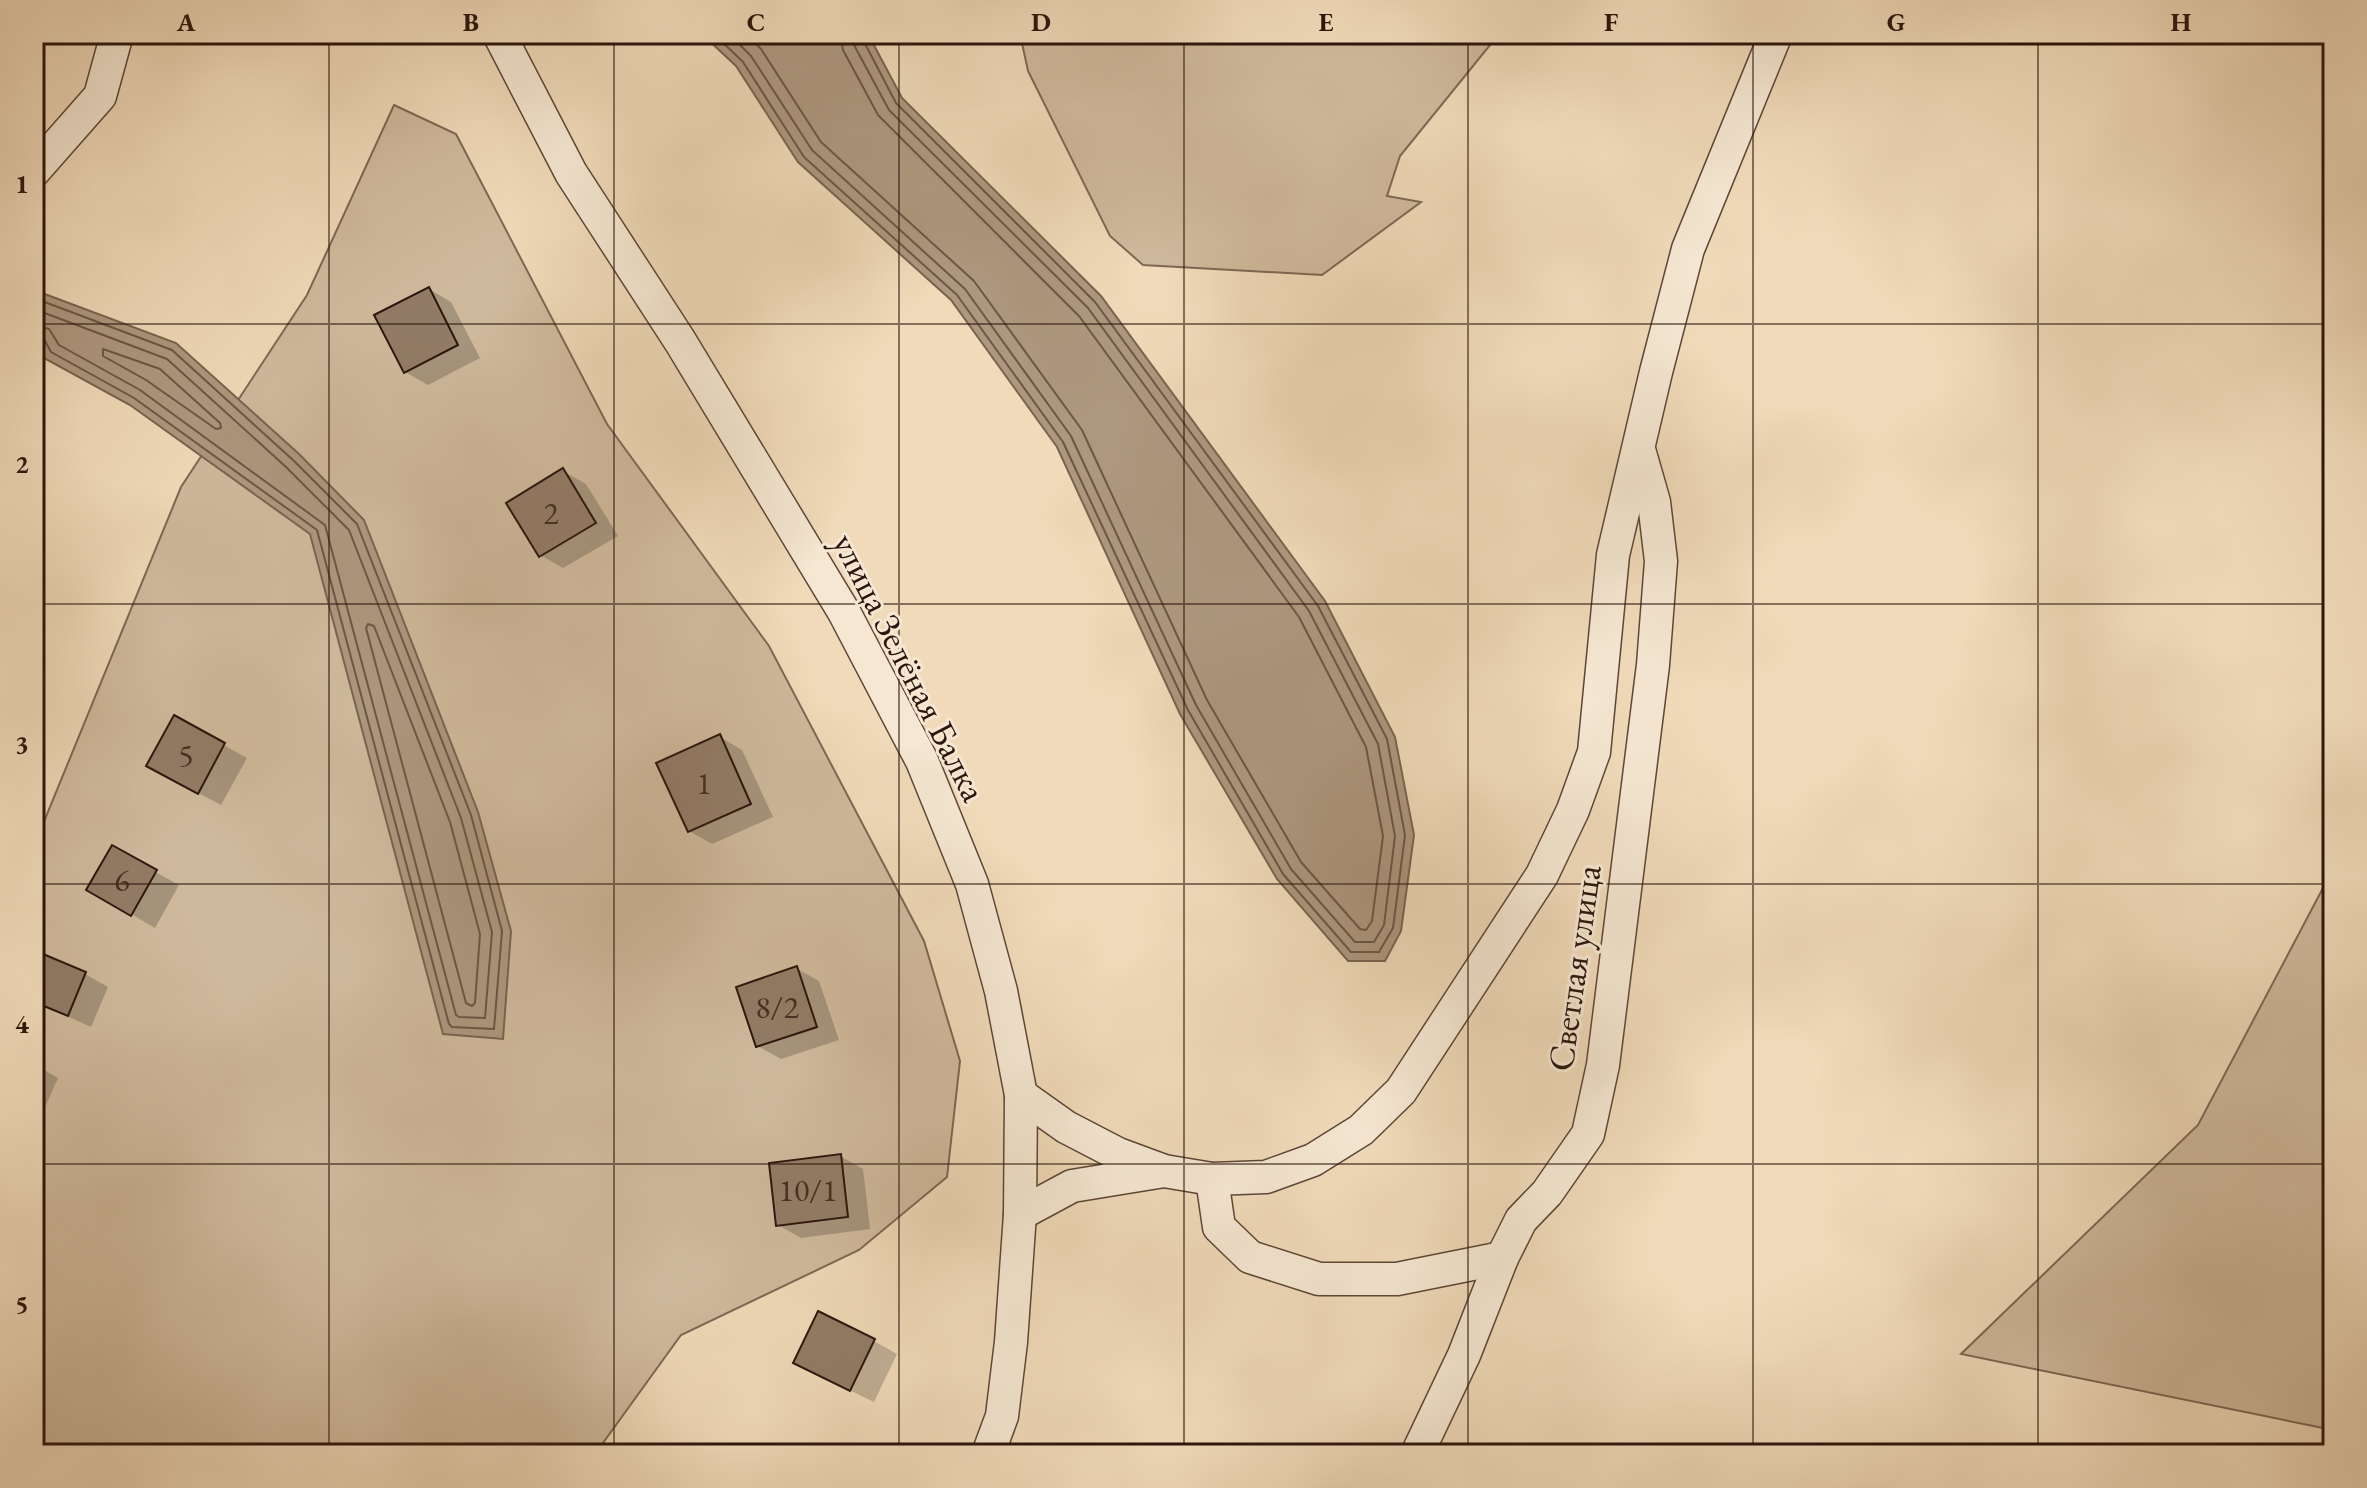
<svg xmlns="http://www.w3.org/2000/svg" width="2367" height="1488" font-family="'EB Garamond',serif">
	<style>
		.green { fill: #cfb99c; stroke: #7e6754; stroke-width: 2 }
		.water { fill: #ad977e; stroke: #796350; stroke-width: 2 }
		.shadow { fill: #0003 }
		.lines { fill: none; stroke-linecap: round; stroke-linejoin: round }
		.shore { stroke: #6c5645; stroke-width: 2 }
		.building { fill: #927b66; stroke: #2c150c; stroke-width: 2 }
		.street-casing { stroke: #5d4637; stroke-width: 35 }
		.street { stroke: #f5e7d2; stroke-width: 32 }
		.grid { fill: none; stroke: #2c150c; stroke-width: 2; stroke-opacity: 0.55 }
		.labels { text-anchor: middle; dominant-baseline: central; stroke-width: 6; stroke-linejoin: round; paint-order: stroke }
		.number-label { font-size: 32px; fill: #462e22 }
		.street-label { font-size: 36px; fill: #2c150c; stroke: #f5e7d2 }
		.neatline { fill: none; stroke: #2c150c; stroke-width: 3 }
		.grid-label { font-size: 26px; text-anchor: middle; font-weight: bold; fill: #2c150c }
	</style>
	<rect width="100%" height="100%" fill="#f0dab9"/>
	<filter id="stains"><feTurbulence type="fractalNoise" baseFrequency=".0025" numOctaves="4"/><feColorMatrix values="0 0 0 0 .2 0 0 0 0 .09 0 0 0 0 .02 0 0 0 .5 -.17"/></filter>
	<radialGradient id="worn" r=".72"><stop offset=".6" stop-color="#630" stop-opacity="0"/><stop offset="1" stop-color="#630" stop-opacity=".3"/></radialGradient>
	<g class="green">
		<path d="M1020,34H1499L1400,156L1387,196L1421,202L1322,275L1143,265L1110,236L1028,71Z"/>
		<path d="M394,105L456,134L607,424L769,646L924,941L960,1061L947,1177L859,1250L681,1335L595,1454H34V846L181,487L307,295Z"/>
		<path d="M2333,869V1430L1961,1354L2198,1125Z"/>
	</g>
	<g class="water">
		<path d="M702,34H868L902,98L1101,296L1325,601L1395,737L1414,835L1401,931L1385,961H1348L1277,879L1180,714L1057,447L951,300L798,162L736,66Z"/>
		<path d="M34,290L176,343L299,454L364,520L478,812L511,931L503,1039L443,1034L310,534L130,405L44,358L34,334Z"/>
	</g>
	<g class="shadow">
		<path d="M429,289L451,302L480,358L428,385L405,372Z"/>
		<path d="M563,471L586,484L618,536L563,568L540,555Z"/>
		<path d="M174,718L247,758L221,805L172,779Z"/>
		<path d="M720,737L742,750L773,817L712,844L689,831Z"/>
		<path d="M112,848L179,885L155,928L88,889Z"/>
		<path d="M44,957L85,974L108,987L91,1027L34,1001V980Z"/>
		<path d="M796,968L819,981L839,1040L781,1059L758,1046Z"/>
		<path d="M34,1064L58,1078L42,1114L34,1111Z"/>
		<path d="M840,1156L863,1169L870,1229L801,1238L778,1225Z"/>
		<path d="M874,1341L897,1354L874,1402L818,1375Z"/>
	</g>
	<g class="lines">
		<g class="shore">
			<path d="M714,34L743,62L804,157L957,295L1063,442L1188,710L1283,874L1351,952H1379L1393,928L1405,835L1387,739L1318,606L1095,302L896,103L863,40L862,34"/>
			<path d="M729,34L751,56L812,150L965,289L1071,436L1196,705L1291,869L1355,942H1374L1384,925L1395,836L1378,744L1309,611L1088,308L889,110L854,45L852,34"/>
			<path d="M746,34L761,49L821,142L974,281L1082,430L1207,700L1301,862L1360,929L1366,930L1372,921L1383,836L1366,747L1299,617L1079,316L878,115L843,50L840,34"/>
			<path d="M34,298L172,350L293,460L357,524L471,815L502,931L494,1029L452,1027L449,1024L317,530L134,398L51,352L43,337L34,334"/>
			<path d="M34,309L167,359L286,467L349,530L461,818L492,932L485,1018L459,1017L456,1015L325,525L140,390L59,345L49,329L34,324"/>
			<path d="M103,349L160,369L220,423L221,428L216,429L146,380L103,356Z"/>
			<path d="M368,624L374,626L450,822L480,934L475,1003L472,1006L466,1003L366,628Z"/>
		</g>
	</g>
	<g class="building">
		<path d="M429,287L458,345L404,373L374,315Z"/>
		<path d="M563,468L596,523L539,557L506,503Z"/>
		<path d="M174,715L225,743L198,794L146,766Z"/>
		<path d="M720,734L751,804L688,832L656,763Z"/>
		<path d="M112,845L157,870L131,916L86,890Z"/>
		<path d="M43,954L86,972L68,1016L34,1002V975Z"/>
		<path d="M797,966L817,1027L756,1047L736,987Z"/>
		<path d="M841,1154L848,1217L776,1226L769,1163Z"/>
		<path d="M818,1311L875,1339L850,1391L793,1363Z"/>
	</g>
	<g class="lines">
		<defs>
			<g id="street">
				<path d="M499,34L571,173L680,341L844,612L922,761L972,884L1001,991L1021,1095L1020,1214L1011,1342L1002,1416L988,1454"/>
				<path d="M34,171L100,96L117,34"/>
				<path d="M1021,1095L1066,1127L1118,1154L1164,1171L1212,1179L1266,1177L1313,1160L1361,1130L1401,1091L1542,875L1573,810L1594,752L1613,555L1656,372L1688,249L1776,34"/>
				<path d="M1212,1179L1219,1227L1250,1257L1319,1279H1397L1502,1258"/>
				<path d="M1020,1214L1072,1186L1164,1171"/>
				<path d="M1417,1454L1464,1355L1502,1258L1521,1220L1547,1193L1588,1134L1603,1065L1653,665L1661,561L1654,502L1640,453"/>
			</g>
		</defs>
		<use href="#street" class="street-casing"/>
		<use href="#street" class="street"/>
	</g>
	<path class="grid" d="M329,34V1454M614,34V1454M899,34V1454M1184,34V1454M1468,34V1454M1753,34V1454M2038,34V1454M34,324H2333M34,604H2333M34,884H2333M34,1164H2333"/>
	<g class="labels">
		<g class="number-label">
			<text x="551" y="513">2</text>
			<text x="186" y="755">5</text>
			<text x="704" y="783">1</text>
			<text x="122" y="880">6</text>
			<text x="777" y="1007">8/2</text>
			<text x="808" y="1190">10/1</text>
		</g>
		<g class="street-label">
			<text transform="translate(910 667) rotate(63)">улица Зелёная Балка</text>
			<text transform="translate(1574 968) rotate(-82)">Светлая улица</text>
		</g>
	</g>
	<rect width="2367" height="1488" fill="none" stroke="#f0dab9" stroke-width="88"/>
	<rect x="44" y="44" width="2279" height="1400" class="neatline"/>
	<g class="grid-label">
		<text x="186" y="31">A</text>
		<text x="471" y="31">B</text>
		<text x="756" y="31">C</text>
		<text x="1041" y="31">D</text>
		<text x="1326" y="31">E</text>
		<text x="1611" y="31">F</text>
		<text x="1896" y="31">G</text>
		<text x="2181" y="31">H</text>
		<text x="22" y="193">1</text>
		<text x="22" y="473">2</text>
		<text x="22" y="753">3</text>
		<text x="22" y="1033">4</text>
		<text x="22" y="1313">5</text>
	</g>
	<rect width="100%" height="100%" filter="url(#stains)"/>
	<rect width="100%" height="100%" fill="url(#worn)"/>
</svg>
